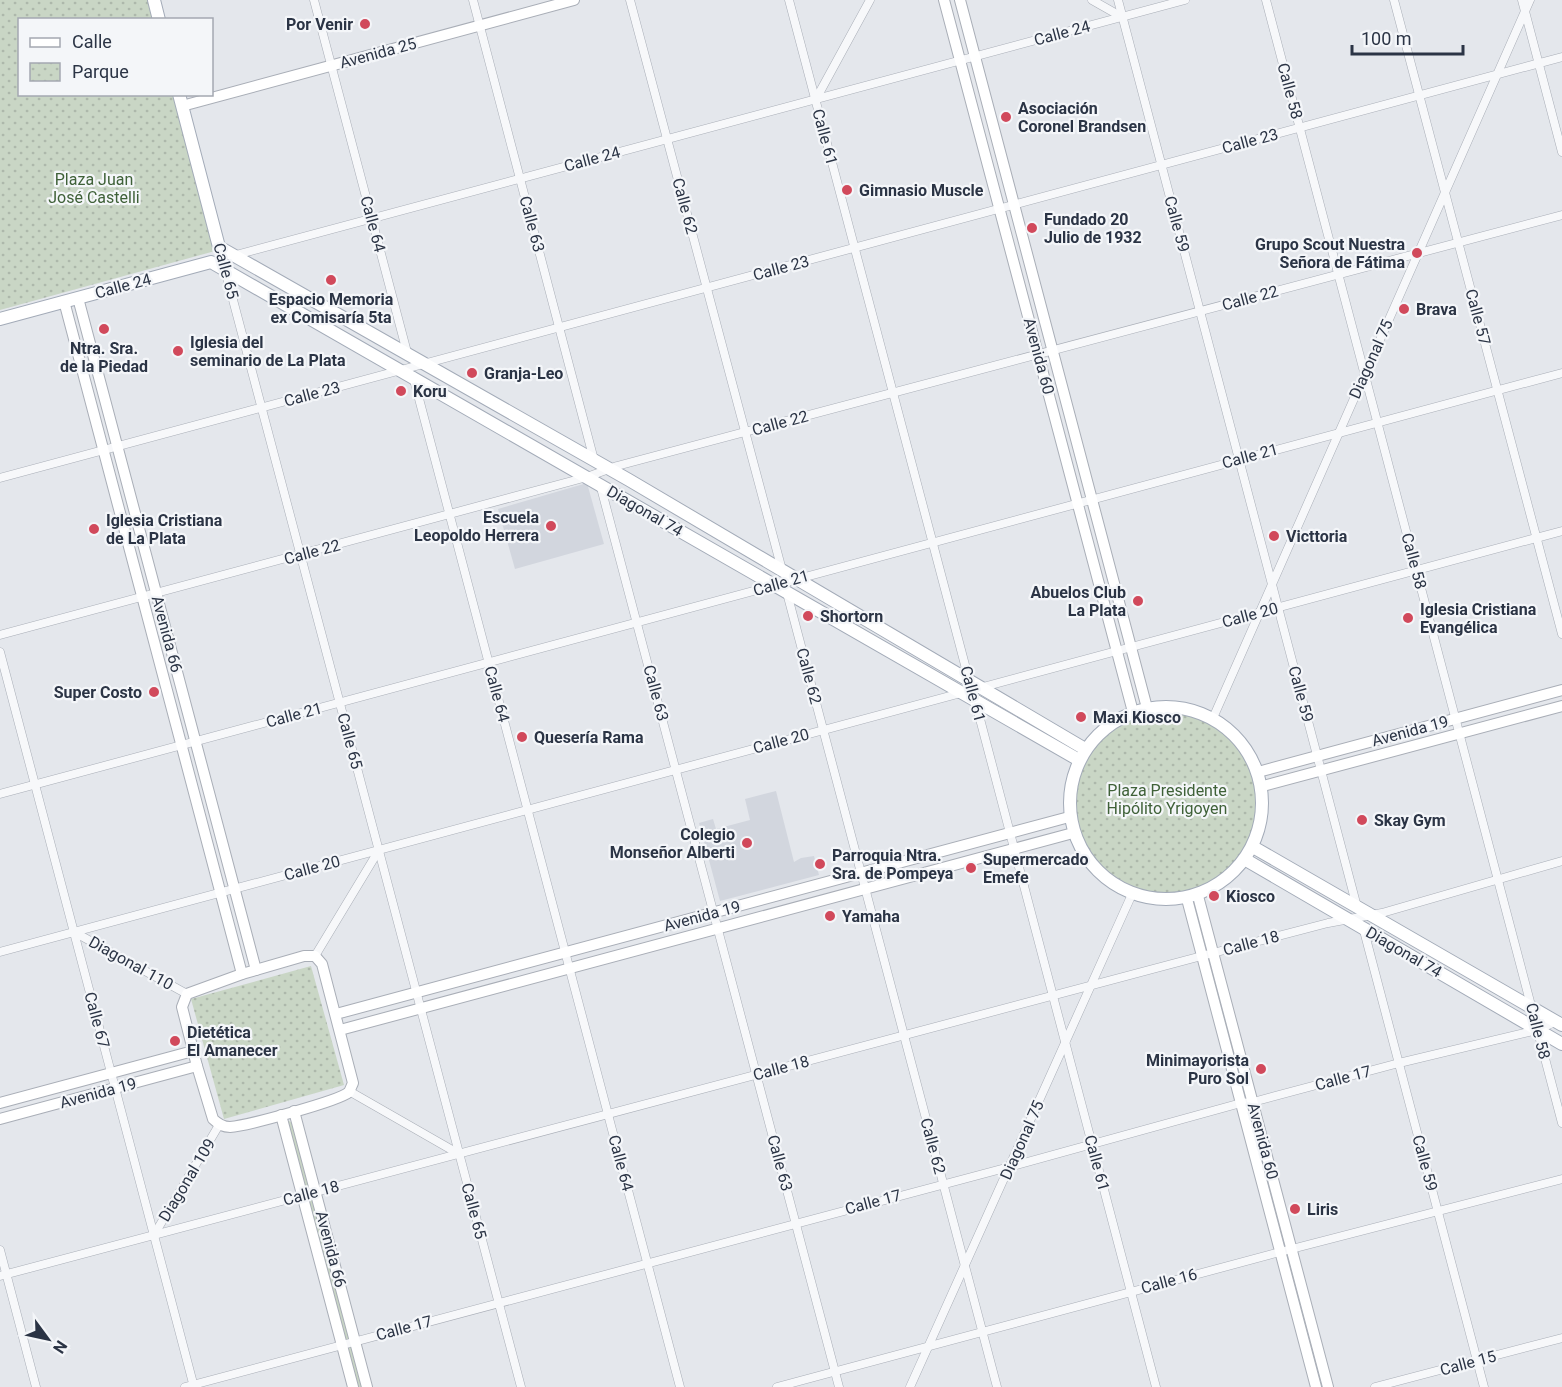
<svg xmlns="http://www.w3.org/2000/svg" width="1562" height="1387" font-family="Roboto,sans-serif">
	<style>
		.built { fill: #d2d6de }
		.green { fill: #c9d6c5 }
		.park { fill: url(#park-dots) }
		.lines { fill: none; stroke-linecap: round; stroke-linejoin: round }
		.street-casing { stroke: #a9aeb7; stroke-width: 9 }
		.secondary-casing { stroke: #a9aeb7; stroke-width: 12 }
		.primary-casing { stroke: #a3abb8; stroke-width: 14 }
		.street { stroke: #f7f8fa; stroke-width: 8 }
		.secondary { stroke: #fff; stroke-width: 10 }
		.primary { stroke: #fff; stroke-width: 12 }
		.poi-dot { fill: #d1495b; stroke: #f4f6f9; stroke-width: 2 }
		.labels { text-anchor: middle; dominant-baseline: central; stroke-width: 4.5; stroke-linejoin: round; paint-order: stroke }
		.poi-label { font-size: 16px; font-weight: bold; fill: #2b3445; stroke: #f4f6f9; text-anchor: start }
		.street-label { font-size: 16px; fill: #2b3445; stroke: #f4f6f9 }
		.park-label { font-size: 16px; fill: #3f6138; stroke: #f4f6f9 }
	</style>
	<defs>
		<pattern id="park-dots" width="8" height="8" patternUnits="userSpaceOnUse" patternTransform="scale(1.5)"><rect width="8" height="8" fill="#c9d6c5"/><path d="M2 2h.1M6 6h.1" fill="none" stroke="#adb8ab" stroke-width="1.8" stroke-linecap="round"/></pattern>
	</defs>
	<rect width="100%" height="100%" fill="#e4e7ec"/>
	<g class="built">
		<path d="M587,483L604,544L515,569L498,509Z"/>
		<path d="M776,791L794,862L801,858L814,856L819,875L720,901L699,823L713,819L716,829L750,820L745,799Z"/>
	</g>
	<path class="green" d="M289,1121L294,1124L364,1387H356L286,1126Z"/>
	<g class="park">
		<path d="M0,0H149L154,19L20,20V94L174,95L215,251L0,310Z"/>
		<circle cx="1167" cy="801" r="92"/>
		<path d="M311,966L344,1085L224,1119L191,999Z"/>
	</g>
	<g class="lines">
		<defs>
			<g id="street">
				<path d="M314,0L408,356"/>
				<path d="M473,0L594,460"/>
				<path d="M630,0L782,570"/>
				<path d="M789,0L969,680"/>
				<path d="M1092,0L1122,17"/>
				<path d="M1118,0L1357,907"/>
				<path d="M1266,0L1562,1123"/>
				<path d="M1394,0L1562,634"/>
				<path d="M1522,0L1562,152"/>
				<path d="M816,99L870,0"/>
				<path d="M219,247L521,1387"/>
				<path d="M232,256L1185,0"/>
				<path d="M413,376L680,1387"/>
				<path d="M0,478L1562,57"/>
				<path d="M600,484L839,1387"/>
				<path d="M787,593L997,1387"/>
				<path d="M0,635L587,477L617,466L1562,215"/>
				<path d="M0,652L194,1387"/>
				<path d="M975,700L1156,1387"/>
				<path d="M1213,718L1530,0"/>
				<path d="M0,794L1562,373"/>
				<path d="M1363,927L1484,1387"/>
				<path d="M74,932L187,994"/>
				<path d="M0,952L1562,531"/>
				<path d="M315,956L379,850"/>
				<path d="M349,1091L459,1154"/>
				<path d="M154,1235L219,1125"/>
				<path d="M0,1250L36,1387"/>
				<path d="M0,1276L1213,953L1328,923L1382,913L1562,861"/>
				<path d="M185,1387L1009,1167L1241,1103L1253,1102L1399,1063L1537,1030L1557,1021"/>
				<path d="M777,1387L1280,1252L1562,1179"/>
				<path d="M910,1387L1133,892"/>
				<path d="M1375,1387L1562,1338"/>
			</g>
			<g id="secondary">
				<path d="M944,0L1133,712"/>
				<path d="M960,0L1147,708"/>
				<path d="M182,106L574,0"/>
				<path d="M78,298L256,970"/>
				<path d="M64,301L242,974"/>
				<path d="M1258,772L1562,690"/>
				<path d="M1263,786L1562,706"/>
				<path d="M1198,896L1328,1387"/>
				<path d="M1187,899L1316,1387"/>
				<path d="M304,956H315L322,964L353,1083C352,1085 350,1090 349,1092C339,1101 246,1126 230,1127C223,1127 218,1124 213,1119L197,1066L182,1007L187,994L242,974Z"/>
				<path d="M336,1014L1069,817"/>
				<path d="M340,1030L1073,833"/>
				<path d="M0,1103L193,1051"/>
				<path d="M294,1111L367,1387"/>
				<path d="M281,1115L353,1387"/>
				<path d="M0,1119L197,1066"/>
			</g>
			<g id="primary">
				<path d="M154,0L159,20"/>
				<path d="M179,94L219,247L629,480L1085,749"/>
				<path d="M0,319L211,262L1079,760"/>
				<circle cx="1166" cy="803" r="96"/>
				<path d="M1253,847L1562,1025"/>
				<path d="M1246,860L1562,1044"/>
			</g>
		</defs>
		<use href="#street" class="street-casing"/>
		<use href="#secondary" class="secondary-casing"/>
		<use href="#primary" class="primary-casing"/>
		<use href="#street" class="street"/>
		<use href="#secondary" class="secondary"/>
		<use href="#primary" class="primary"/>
	</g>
	<g class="poi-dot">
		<circle cx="365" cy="24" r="6"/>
		<circle cx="1006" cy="117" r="6"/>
		<circle cx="847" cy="190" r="6"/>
		<circle cx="1032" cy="228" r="6"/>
		<circle cx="1417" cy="253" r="6"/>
		<circle cx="331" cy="280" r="6"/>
		<circle cx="1404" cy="309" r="6"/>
		<circle cx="104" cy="329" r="6"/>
		<circle cx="178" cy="351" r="6"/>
		<circle cx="472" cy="373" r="6"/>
		<circle cx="401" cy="391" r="6"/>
		<circle cx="551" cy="526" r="6"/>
		<circle cx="94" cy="529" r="6"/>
		<circle cx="1274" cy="536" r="6"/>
		<circle cx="1138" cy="601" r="6"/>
		<circle cx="808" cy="616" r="6"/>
		<circle cx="1408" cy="618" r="6"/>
		<circle cx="154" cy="692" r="6"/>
		<circle cx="1081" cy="717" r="6"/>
		<circle cx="522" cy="737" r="6"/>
		<circle cx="1362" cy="820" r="6"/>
		<circle cx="747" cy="843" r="6"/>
		<circle cx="820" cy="864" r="6"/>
		<circle cx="971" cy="868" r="6"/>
		<circle cx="1214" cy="896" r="6"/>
		<circle cx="830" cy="916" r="6"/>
		<circle cx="175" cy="1041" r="6"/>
		<circle cx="1261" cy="1069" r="6"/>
		<circle cx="1295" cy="1209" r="6"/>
	</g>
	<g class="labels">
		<g class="poi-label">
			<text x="353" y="24" text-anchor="end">Por Venir</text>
			<text x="1018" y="108">Asociación<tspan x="1018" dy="18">Coronel Brandsen</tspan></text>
			<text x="859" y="190">Gimnasio Muscle</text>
			<text x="1044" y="219">Fundado 20<tspan x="1044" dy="18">Julio de 1932</tspan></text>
			<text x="1405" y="244" text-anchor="end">Grupo Scout Nuestra<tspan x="1405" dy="18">Señora de Fátima</tspan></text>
			<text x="331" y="299" text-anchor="middle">Espacio Memoria<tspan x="331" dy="18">ex Comisaría 5ta</tspan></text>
			<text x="1416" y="309">Brava</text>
			<text x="190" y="342">Iglesia del<tspan x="190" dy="18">seminario de La Plata</tspan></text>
			<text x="104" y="348" text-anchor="middle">Ntra. Sra.<tspan x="104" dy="18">de la Piedad</tspan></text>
			<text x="484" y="373">Granja-Leo</text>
			<text x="413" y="391">Koru</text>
			<text x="539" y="517" text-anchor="end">Escuela<tspan x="539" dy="18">Leopoldo Herrera</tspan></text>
			<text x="106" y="520">Iglesia Cristiana<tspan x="106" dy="18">de La Plata</tspan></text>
			<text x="1286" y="536">Victtoria</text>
			<text x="1126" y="592" text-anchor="end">Abuelos Club<tspan x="1126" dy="18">La Plata</tspan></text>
			<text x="1420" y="609">Iglesia Cristiana<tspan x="1420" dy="18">Evangélica</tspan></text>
			<text x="820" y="616">Shortorn</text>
			<text x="142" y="692" text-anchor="end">Super Costo</text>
			<text x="1093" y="717">Maxi Kiosco</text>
			<text x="534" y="737">Quesería Rama</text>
			<text x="1374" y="820">Skay Gym</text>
			<text x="735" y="834" text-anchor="end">Colegio<tspan x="735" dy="18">Monseñor Alberti</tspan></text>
			<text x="832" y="855">Parroquia Ntra.<tspan x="832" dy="18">Sra. de Pompeya</tspan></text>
			<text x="983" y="859">Supermercado<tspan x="983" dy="18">Emefe</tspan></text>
			<text x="1226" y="896">Kiosco</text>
			<text x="842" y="916">Yamaha</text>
			<text x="187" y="1032">Dietética<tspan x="187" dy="18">El Amanecer</tspan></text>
			<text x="1249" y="1060" text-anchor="end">Minimayorista<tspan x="1249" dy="18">Puro Sol</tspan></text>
			<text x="1307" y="1209">Liris</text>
		</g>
		<g class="street-label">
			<text transform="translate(1062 33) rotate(-15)">Calle 24</text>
			<text transform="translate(378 53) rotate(-15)">Avenida 25</text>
			<text transform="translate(1290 91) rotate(75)">Calle 58</text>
			<text transform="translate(825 137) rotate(75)">Calle 61</text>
			<text transform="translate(1250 141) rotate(-15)">Calle 23</text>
			<text transform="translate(592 159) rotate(-15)">Calle 24</text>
			<text transform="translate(685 206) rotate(75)">Calle 62</text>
			<text transform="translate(373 224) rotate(75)">Calle 64</text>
			<text transform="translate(532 224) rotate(75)">Calle 63</text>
			<text transform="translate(1177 224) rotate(75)">Calle 59</text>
			<text transform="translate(781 268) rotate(-15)">Calle 23</text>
			<text transform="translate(226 271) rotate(75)">Calle 65</text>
			<text transform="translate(123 286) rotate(-15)">Calle 24</text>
			<text transform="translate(1250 298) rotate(-15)">Calle 22</text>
			<text transform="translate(1478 317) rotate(75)">Calle 57</text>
			<text transform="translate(1039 356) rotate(75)">Avenida 60</text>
			<text transform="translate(1371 359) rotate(-66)">Diagonal 75</text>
			<text transform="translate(312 394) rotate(-15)">Calle 23</text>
			<text transform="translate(780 423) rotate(-15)">Calle 22</text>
			<text transform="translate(1250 456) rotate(-15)">Calle 21</text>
			<text transform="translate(645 511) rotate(30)">Diagonal 74</text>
			<text transform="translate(312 552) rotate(-15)">Calle 22</text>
			<text transform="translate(1414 561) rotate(75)">Calle 58</text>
			<text transform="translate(781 583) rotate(-16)">Calle 21</text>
			<text transform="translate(1250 615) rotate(-15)">Calle 20</text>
			<text transform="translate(167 634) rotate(75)">Avenida 66</text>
			<text transform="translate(809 676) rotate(75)">Calle 62</text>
			<text transform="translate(656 693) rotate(75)">Calle 63</text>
			<text transform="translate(497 694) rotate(75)">Calle 64</text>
			<text transform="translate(973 694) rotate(75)">Calle 61</text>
			<text transform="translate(1301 694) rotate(75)">Calle 59</text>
			<text transform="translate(294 715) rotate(-15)">Calle 21</text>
			<text transform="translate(1410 731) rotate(-15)">Avenida 19</text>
			<text transform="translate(350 741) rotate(75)">Calle 65</text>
			<text transform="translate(781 741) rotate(-15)">Calle 20</text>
			<text transform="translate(312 868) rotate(-15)">Calle 20</text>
			<text transform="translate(702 916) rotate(-15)">Avenida 19</text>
			<text transform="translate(1251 943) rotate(-15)">Calle 18</text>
			<text transform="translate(1404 952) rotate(30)">Diagonal 74</text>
			<text transform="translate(131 963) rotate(29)">Diagonal 110</text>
			<text transform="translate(97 1020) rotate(75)">Calle 67</text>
			<text transform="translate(1538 1031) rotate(76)">Calle 58</text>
			<text transform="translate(781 1068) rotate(-15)">Calle 18</text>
			<text transform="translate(1343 1078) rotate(-15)">Calle 17</text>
			<text transform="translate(98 1093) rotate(-15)">Avenida 19</text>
			<text transform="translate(1022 1140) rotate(-66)">Diagonal 75</text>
			<text transform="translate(1263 1141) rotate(75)">Avenida 60</text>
			<text transform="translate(933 1146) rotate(75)">Calle 62</text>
			<text transform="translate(621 1163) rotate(75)">Calle 64</text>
			<text transform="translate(780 1163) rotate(75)">Calle 63</text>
			<text transform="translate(1097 1163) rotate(75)">Calle 61</text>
			<text transform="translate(1425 1163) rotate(75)">Calle 59</text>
			<text transform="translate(187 1180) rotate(-59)">Diagonal 109</text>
			<text transform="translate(311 1193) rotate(-15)">Calle 18</text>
			<text transform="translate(873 1202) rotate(-15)">Calle 17</text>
			<text transform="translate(474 1211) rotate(75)">Calle 65</text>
			<text transform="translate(331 1249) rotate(75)">Avenida 66</text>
			<text transform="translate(1169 1281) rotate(-15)">Calle 16</text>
			<text transform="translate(404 1328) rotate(-15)">Calle 17</text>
			<text transform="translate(1468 1363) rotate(-15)">Calle 15</text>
		</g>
		<g class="park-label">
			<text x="94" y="179">Plaza Juan<tspan x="94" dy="18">José Castelli</tspan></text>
			<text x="1167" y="790">Plaza Presidente<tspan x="1167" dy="18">Hipólito Yrigoyen</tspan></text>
		</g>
	</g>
	<rect x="18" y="18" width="195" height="78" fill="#f4f6f9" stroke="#a4a8b1" stroke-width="1.5"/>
	<rect x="30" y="38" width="30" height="9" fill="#ffffff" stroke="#a4a8b1" stroke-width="1.5"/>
	<text x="72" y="48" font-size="18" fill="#2b3445">Calle</text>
	<rect x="30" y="63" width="30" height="18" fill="url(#park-dots)" stroke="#a4a8b1" stroke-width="1.5"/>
	<text x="72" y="78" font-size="18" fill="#2b3445">Parque</text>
	<g transform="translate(48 1339) rotate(123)" stroke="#f4f6f9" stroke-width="4.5" paint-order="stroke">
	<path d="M0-4.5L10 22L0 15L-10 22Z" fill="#2b3445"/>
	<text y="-9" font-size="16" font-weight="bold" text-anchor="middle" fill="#2b3445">N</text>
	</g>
	<path d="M1352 45v9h111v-9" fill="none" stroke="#2b3445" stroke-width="3"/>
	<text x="1361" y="45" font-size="18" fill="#2b3445" stroke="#f4f6f9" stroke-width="4.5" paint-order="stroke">100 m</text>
</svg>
